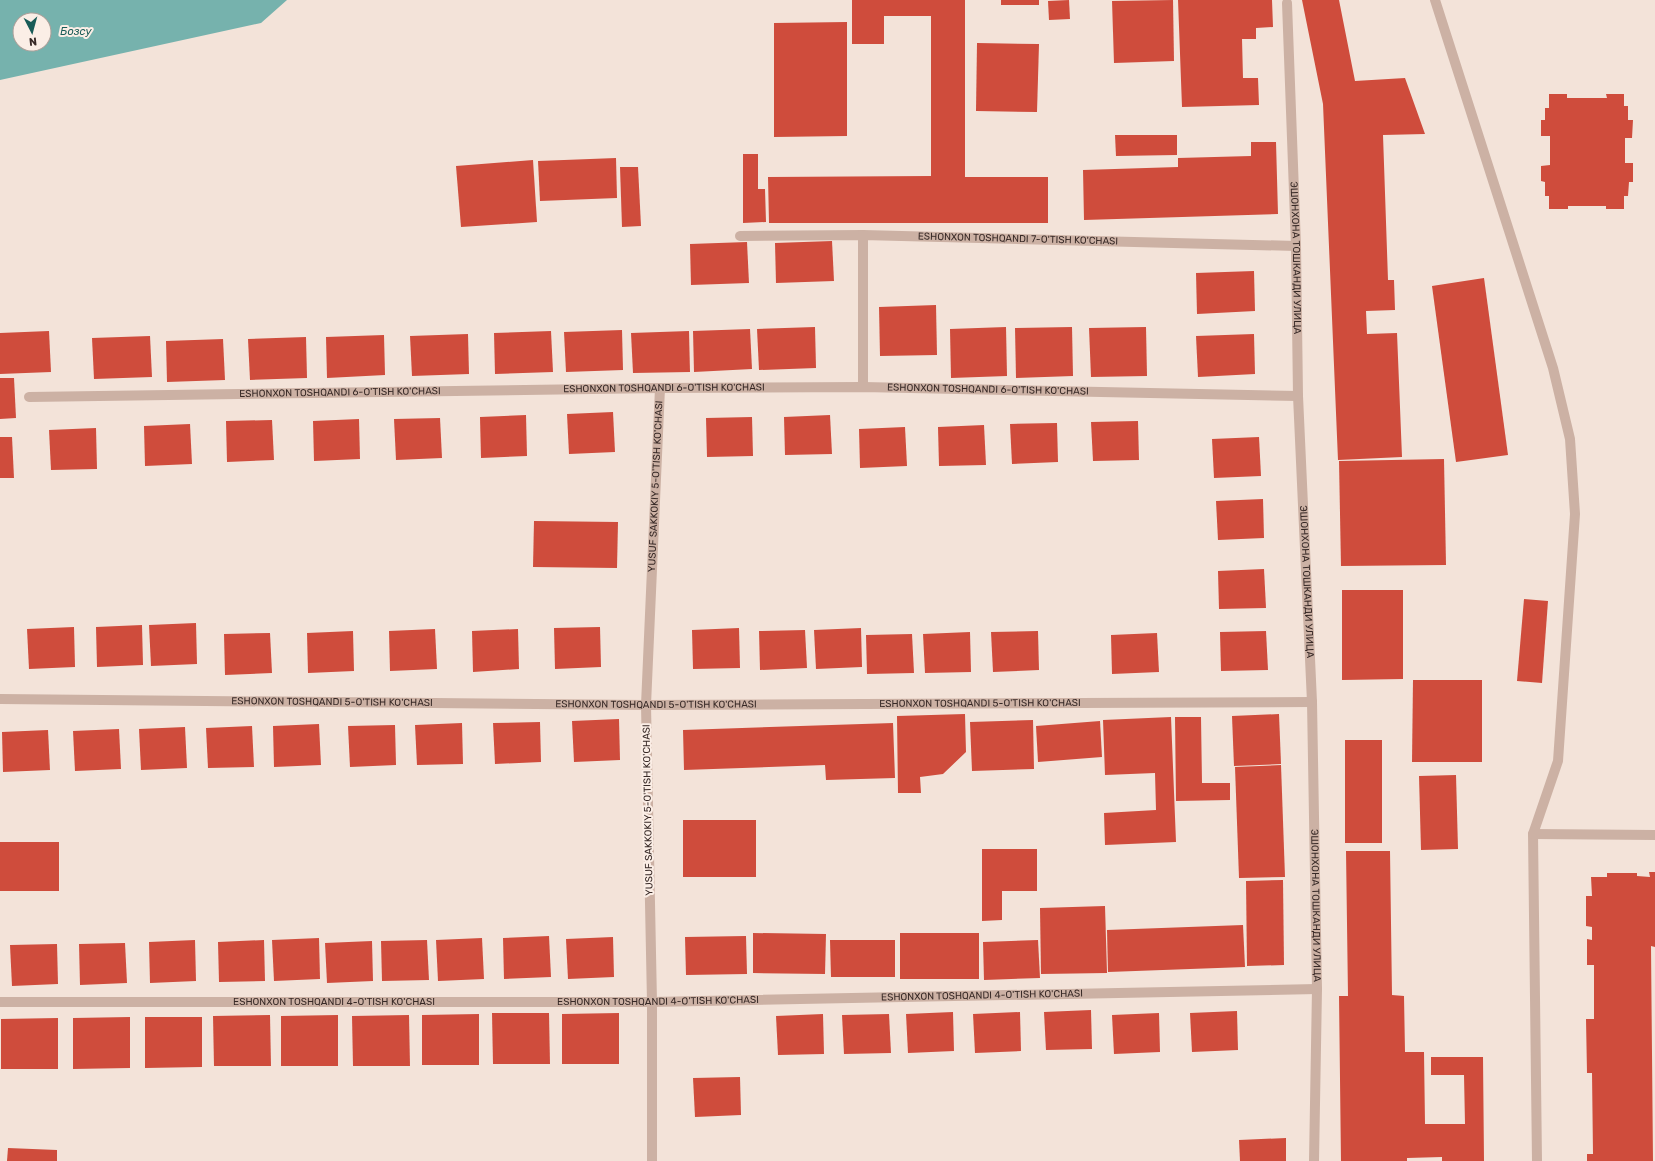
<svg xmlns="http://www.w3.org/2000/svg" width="1655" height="1161" font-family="Rubik,sans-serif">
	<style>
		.water { fill: #76b2ad; fill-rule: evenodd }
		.building { fill: #cf4c3c }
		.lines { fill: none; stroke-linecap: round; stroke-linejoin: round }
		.minor { stroke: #ccb1a4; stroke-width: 10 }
		.labels { text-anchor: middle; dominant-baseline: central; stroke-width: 4; stroke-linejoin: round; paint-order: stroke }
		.street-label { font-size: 10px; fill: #372926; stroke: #fbeee6 }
		.water-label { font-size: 11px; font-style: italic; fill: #195b57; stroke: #fbeee6 }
	</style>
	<rect width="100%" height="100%" fill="#f3e3d9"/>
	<path class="water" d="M0,0H287L261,23L0,80ZM20,20H44V44H20Z"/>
	<g class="building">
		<path d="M852,0H965V177H1048V223H769L768,177L931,176V16H884V44H852Z"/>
		<rect x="1001" y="0" width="38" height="5"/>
		<path d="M1069,0L1070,19L1049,20L1048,1Z"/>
		<path d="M1173,0L1174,61L1114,63L1112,1Z"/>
		<path d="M1178,0H1272L1273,27L1256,28V39H1242L1243,78H1258L1259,105L1182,107Z"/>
		<path d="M1302,0H1339L1355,81L1405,78L1425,134L1383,135L1388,280H1394L1395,310L1366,311L1367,334L1397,333L1402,457L1338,460L1323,104Z"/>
		<path d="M847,22V136L774,137V23Z"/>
		<path d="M977,43L1039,44L1037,112L976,111Z"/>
		<path d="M1549,94H1567V98H1607L1606,94H1624V106H1628V120H1633L1632,138H1625V163H1633V182H1629L1628,196H1624V209H1606V206H1568V209H1549V196H1545V182L1541,181V166L1550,165V136H1541V120H1545V108H1549Z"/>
		<path d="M1115,135H1177V155L1116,156Z"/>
		<path d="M1251,142H1276L1278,214L1084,220L1083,170L1178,167V158L1251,156Z"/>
		<path d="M743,154H758V189H765L766,222L743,223Z"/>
		<path d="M616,158L617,198L540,201L538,161Z"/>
		<path d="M533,160L537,222L461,227L456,166Z"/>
		<path d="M620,167H638L641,226L622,227Z"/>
		<path d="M832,241L834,281L776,283L775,243Z"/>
		<path d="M747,242L749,283L691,285L690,244Z"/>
		<path d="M1254,271L1255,311L1197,314L1196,273Z"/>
		<path d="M1484,278L1508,455L1456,462L1432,286Z"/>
		<path d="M936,305L937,355L880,356L879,307Z"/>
		<path d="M815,327L816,368L759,370L757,329Z"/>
		<path d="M1006,327L1007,376L951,378L950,329Z"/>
		<path d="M1072,327L1073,376L1016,378L1015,328Z"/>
		<path d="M1146,327L1147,376L1091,377L1089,328Z"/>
		<path d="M750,329L752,369L694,372L693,331Z"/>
		<path d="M622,330L623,370L566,372L564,332Z"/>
		<path d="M49,331L51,372L0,374V333Z"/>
		<path d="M551,331L553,372L495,374L494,333Z"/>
		<path d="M689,331L690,372L633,373L631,333Z"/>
		<path d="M468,334L469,374L412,376L410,336Z"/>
		<path d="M1254,334L1255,374L1198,377L1196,336Z"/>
		<path d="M384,335L385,375L327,378L326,337Z"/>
		<path d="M150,336L152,377L94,379L92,338Z"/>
		<path d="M306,337L307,378L250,380L248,339Z"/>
		<path d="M223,339L225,380L167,382L166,341Z"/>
		<path d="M0,378H14L16,418L0,419Z"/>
		<path d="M613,412L615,452L569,454L567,414Z"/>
		<path d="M526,415L527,456L481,458L480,417Z"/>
		<path d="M830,415L832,454L785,455L784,417Z"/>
		<path d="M752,417L753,456L707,457L706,418Z"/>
		<path d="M440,418L442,458L396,460L394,419Z"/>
		<path d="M359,419L360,459L314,461L313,421Z"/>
		<path d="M272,420L274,460L227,462L226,421Z"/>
		<path d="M1138,421L1139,460L1093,461L1091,422Z"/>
		<path d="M1057,423L1058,462L1012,464L1010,424Z"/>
		<path d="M190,424L192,464L145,466L144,426Z"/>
		<path d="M984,425L986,465L939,466L938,427Z"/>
		<path d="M905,427L907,466L860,468L859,429Z"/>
		<path d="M96,428L97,469L51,470L49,430Z"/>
		<path d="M0,437H12L14,478H0Z"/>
		<path d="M1259,437L1261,476L1214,478L1212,439Z"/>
		<path d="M1444,459L1446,565L1341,566L1339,461Z"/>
		<path d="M1263,499L1264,538L1218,540L1216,501Z"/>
		<path d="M534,521L618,522L617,568L533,567Z"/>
		<path d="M1264,569L1266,608L1219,609L1218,571Z"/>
		<path d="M1342,590H1403V679L1342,680Z"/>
		<path d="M1524,599L1548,601L1542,683L1517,681Z"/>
		<path d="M196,623L197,664L151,666L149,625Z"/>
		<path d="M142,625L143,665L97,667L96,627Z"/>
		<path d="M74,627L75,667L29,669L27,629Z"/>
		<path d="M600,627L601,667L555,669L554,628Z"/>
		<path d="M739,628L740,668L693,669L692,630Z"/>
		<path d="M861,628L862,667L816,669L814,630Z"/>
		<path d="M435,629L437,669L390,671L389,631Z"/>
		<path d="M518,629L519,669L473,672L472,631Z"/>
		<path d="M805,630L807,668L760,670L759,631Z"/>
		<path d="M353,631L354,671L308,673L307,633Z"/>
		<path d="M1038,631L1039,670L993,672L991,632Z"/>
		<path d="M1266,631L1268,670L1221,671L1220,632Z"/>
		<path d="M970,632L971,672L925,673L923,634Z"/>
		<path d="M270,633L272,673L225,675L224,634Z"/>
		<path d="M1157,633L1159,672L1112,674L1111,635Z"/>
		<path d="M912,634L914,673L867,674L866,635Z"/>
		<path d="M1413,680H1482V762H1412Z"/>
		<path d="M965,714L966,752L943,774L920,777L921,793H898L897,716Z"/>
		<path d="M1279,714L1281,764L1234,766L1232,716Z"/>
		<path d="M1171,717L1176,842L1105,845L1104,813L1156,810L1155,773L1105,775L1103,720Z"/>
		<path d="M1175,717H1201L1202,783H1230V800L1176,801Z"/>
		<path d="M619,719L620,760L574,762L572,721Z"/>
		<path d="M1033,720L1034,769L972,771L970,722Z"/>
		<path d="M1100,721L1102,757L1038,762L1036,726Z"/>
		<path d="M540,722L541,762L495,764L493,723Z"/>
		<path d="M462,723L463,764L417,765L415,725Z"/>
		<path d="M893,723L895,778L826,780L825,765L684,770L683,730Z"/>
		<path d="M319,724L321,765L274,767L273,726Z"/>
		<path d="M395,725L396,765L350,767L348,726Z"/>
		<path d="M252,726L254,767L208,768L206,728Z"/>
		<path d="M185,727L187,768L141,770L139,729Z"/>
		<path d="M119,729L121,769L75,771L73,731Z"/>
		<path d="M48,730L50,770L3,772L2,732Z"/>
		<rect x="1345" y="740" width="37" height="103"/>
		<path d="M1281,765L1285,877L1239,878L1235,767Z"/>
		<path d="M1456,775L1458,849L1421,850L1419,776Z"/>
		<rect x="683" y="820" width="73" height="57"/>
		<rect x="0" y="842" width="59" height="49"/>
		<path d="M982,849H1037V891H1002V920L982,921Z"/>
		<path d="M1346,851H1390L1392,995L1404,996L1405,1052H1424L1425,1124H1465L1464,1075H1431V1057H1483L1484,1161H1442V1157L1407,1158V1161H1341L1339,996H1348Z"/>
		<path d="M1649,872H1655V947L1651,946L1653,1161H1587V1154H1593L1592,1073H1587L1586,1019H1594V965H1587V939L1592,940V927L1586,926V896H1592L1591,877H1607V873H1637V876L1650,877Z"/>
		<path d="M1283,880L1284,965L1247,966L1246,881Z"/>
		<path d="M1105,906L1107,973L1041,974L1040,908Z"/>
		<path d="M1243,925L1245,967L1108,972L1107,930Z"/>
		<path d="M753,933L826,934L825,974L753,973Z"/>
		<rect x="900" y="933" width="79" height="46"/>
		<path d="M549,936L551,977L504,979L503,938Z"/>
		<path d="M746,936L747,974L686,975L685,937Z"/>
		<path d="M613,937L614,977L568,979L566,939Z"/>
		<path d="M319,938L320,979L274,981L272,940Z"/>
		<path d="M482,938L484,979L438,981L436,940Z"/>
		<path d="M195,940L196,981L150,983L149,942Z"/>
		<path d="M264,940L265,981L219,982L218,942Z"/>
		<path d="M427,940L429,980L382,981L381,941Z"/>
		<path d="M830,940H895V977H831Z"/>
		<path d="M1038,940L1040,978L984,980L983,942Z"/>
		<path d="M372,941L373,981L327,983L325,943Z"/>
		<path d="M125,943L127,983L80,985L79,944Z"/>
		<path d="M57,944L58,984L12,986L10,945Z"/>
		<path d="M1091,1010L1092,1049L1046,1050L1044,1012Z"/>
		<path d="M1237,1011L1238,1050L1192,1052L1190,1013Z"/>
		<path d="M953,1012L954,1051L908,1053L906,1014Z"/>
		<path d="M1020,1012L1021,1051L975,1053L973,1014Z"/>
		<path d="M492,1013H549L550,1064H493Z"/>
		<path d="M619,1013V1064H562V1014Z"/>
		<path d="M1159,1013L1160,1052L1114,1054L1112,1015Z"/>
		<path d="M479,1014V1065H422V1015Z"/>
		<path d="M823,1014L824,1054L778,1055L776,1016Z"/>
		<path d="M889,1014L891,1053L844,1054L842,1015Z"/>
		<path d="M270,1015L271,1066H214L213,1016Z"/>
		<path d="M338,1015V1066H281V1016Z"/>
		<path d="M409,1015L410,1066H353L352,1016Z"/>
		<path d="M130,1017V1068L73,1069V1018Z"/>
		<path d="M145,1017H202V1067L145,1068Z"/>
		<path d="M58,1018V1069H1V1019Z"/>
		<path d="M740,1077L741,1115L695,1117L693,1078Z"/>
		<path d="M1286,1138V1161H1240L1239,1140Z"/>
		<path d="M8,1148L57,1150V1161H7Z"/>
	</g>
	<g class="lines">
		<g class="minor">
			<path d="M1435,0L1553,368L1570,439L1575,514L1558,761L1533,834L1537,1161"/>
			<path id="s1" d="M1287,3L1296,246L1298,396L1312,702L1317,989L1314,1161"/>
			<path id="s2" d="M740,236L863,235L1296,246"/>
			<path d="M863,387V235"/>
			<path id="s3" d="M29,397L660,388L863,387L1298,396"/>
			<path id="s4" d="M0,699L646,705L1312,702"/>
			<path d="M1533,834L1655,835"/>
			<path id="s5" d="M0,1002H652L1317,989"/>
			<path id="s6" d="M652,1161V1002L646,705L660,388"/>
		</g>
	</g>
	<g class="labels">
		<g class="street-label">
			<text stroke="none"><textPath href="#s2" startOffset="278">ESHONXON TOSHQANDI 7-O'TISH KO'CHASI</textPath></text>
			<text stroke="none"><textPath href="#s1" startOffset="255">ЭШОНХОНА ТОШКАНДИ УЛИЦА</textPath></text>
			<text stroke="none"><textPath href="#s3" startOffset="635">ESHONXON TOSHQANDI 6-O'TISH KO'CHASI</textPath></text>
			<text stroke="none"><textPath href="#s3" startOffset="959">ESHONXON TOSHQANDI 6-O'TISH KO'CHASI</textPath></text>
			<text stroke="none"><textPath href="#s3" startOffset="311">ESHONXON TOSHQANDI 6-O'TISH KO'CHASI</textPath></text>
			<text stroke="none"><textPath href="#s6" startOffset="675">YUSUF SAKKOKIY 5-O'TISH KO'CHASI</textPath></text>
			<text stroke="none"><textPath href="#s1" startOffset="579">ЭШОНХОНА ТОШКАНДИ УЛИЦА</textPath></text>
			<text stroke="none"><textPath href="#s4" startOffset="332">ESHONXON TOSHQANDI 5-O'TISH KO'CHASI</textPath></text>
			<text stroke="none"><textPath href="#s4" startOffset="980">ESHONXON TOSHQANDI 5-O'TISH KO'CHASI</textPath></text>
			<text stroke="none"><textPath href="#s4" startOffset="656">ESHONXON TOSHQANDI 5-O'TISH KO'CHASI</textPath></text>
			<text transform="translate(648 810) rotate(-91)">YUSUF SAKKOKIY 5-O'TISH KO'CHASI</text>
			<text stroke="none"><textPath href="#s1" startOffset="903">ЭШОНХОНА ТОШКАНДИ УЛИЦА</textPath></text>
			<text stroke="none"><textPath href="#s5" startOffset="982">ESHONXON TOSHQANDI 4-O'TISH KO'CHASI</textPath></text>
			<text stroke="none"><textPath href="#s5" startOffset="658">ESHONXON TOSHQANDI 4-O'TISH KO'CHASI</textPath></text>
			<text stroke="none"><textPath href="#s5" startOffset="334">ESHONXON TOSHQANDI 4-O'TISH KO'CHASI</textPath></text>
		</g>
		<g class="water-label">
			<text x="76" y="31">Бозсу</text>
		</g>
	</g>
	<g transform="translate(32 32) rotate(174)"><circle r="19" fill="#fbeee6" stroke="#ad9f99"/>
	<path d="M0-3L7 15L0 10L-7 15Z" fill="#195b57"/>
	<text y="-6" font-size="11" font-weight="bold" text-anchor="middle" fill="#372926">N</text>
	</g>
</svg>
